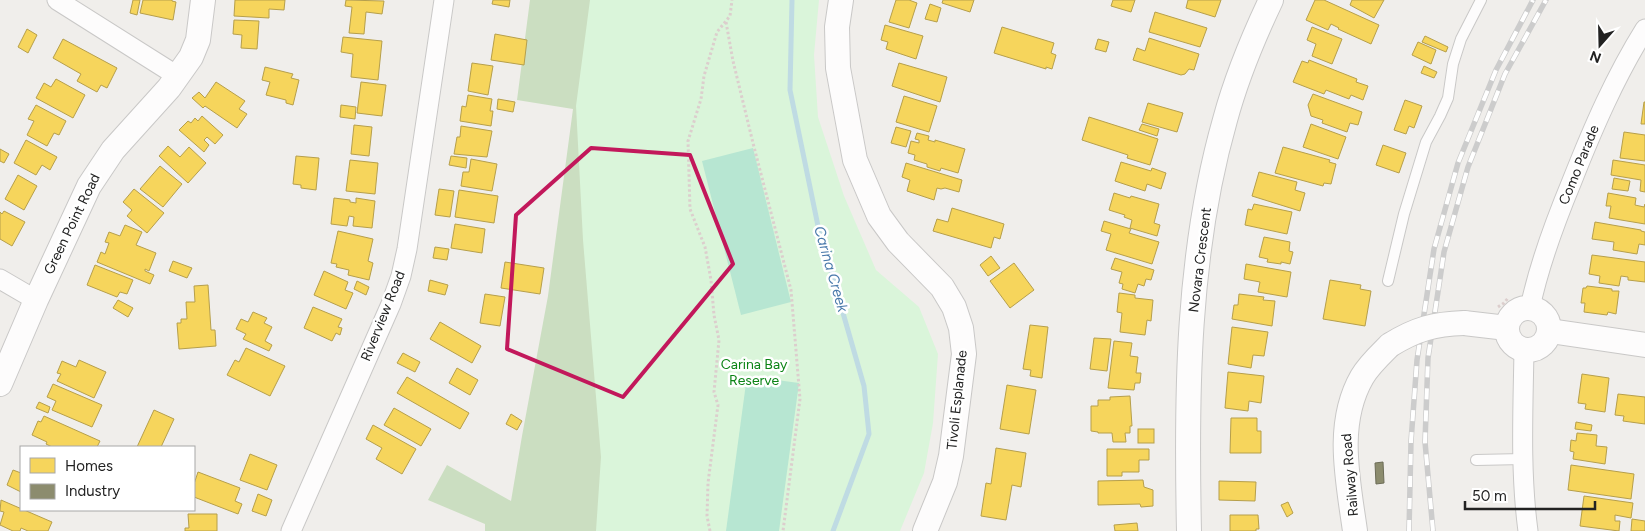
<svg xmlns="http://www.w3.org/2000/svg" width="1645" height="531" font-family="Figtree,sans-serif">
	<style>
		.forest { fill: #cbdec1 }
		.park { fill: #daf5da }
		.pitch { fill: #b7e6d2 }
		.homes { fill: #f6d55c; stroke: #b69f4b }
		.industry { fill: #8c8c6e; stroke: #6c6c57 }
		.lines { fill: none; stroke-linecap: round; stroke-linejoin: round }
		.stream { stroke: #bfdbe3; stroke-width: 5 }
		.service-casing { stroke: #c9c8c7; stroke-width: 12 }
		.minor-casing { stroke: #c9c8c7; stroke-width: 21 }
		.tertiary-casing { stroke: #c9c8c7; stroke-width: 26 }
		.path { stroke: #dccecd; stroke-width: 3; stroke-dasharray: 2.5 2.5; stroke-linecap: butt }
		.service { stroke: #fdfcfc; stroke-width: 10 }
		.minor { stroke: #fdfcfc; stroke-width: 19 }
		.tertiary { stroke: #fdfcfc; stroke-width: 24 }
		.rail-casing { stroke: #ccc; stroke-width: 5.5 }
		.rail { stroke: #fff; stroke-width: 4; stroke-dasharray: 11; stroke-linecap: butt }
		.tertiary-bridge-casing { stroke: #c9c8c7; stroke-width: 26; stroke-linecap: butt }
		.tertiary-bridge { stroke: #fdfcfc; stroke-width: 24 }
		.marked { fill: none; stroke: #c2185b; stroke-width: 4; stroke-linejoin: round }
		.labels { text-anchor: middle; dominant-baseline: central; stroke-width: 5; stroke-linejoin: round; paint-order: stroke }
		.street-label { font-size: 14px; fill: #222; stroke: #fff }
		.park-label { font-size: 14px; fill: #0c8416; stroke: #fff }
		.water-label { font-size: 15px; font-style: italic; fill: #4a7aab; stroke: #fff }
	</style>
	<rect width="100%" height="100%" fill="#f0eeeb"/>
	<path class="forest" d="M530,0H660L682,531H485V524L428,500L447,465L511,501L522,436L548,296L573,109L517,100Z"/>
	<path class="park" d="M590,0H819L814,55L818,117L844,196L876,270L919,307L938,354L933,423L924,473L900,531H596L601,457L583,240L576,106Z"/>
	<g class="pitch">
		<path d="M753,148L791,302L741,315L702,161Z"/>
		<path d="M747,376L799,383L779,531H726Z"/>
	</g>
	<g class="homes">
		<path d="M133,0H140L137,15L130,13Z"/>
		<path d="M143,0H172V1L176,2L173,20L140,13Z"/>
		<path d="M235,0H285L284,10L269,9V18L234,16Z"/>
		<path d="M346,0L384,1L382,14L366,12L364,34L349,33L352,7L345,6Z"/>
		<path d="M493,0H510L509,7L492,4Z"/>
		<path d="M896,0H909L917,3L909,28L889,22Z"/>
		<path d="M943,0H974L970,12L942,3Z"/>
		<path d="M1113,0H1135L1131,12L1111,6Z"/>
		<path d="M1188,0H1221L1215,17L1186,8Z"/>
		<path d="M1315,0H1324L1379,25L1371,44L1338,29L1339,28L1331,24L1328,30L1306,20Z"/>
		<path d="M1352,0H1384L1374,18L1350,5Z"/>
		<path d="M930,4L941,8L937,22L925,19Z"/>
		<path d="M1155,12L1207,28L1200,47L1149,32Z"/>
		<path d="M234,20L259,21L257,49L241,48L242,35L233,34Z"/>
		<path d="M885,25L923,36L916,59L886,49L888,42L881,40Z"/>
		<path d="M1002,27L1054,43L1051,53L1056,55L1052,69L1046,67V69L994,53Z"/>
		<path d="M1312,27L1342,39L1332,64L1312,56L1316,44L1307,40Z"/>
		<path d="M27,29L37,35L28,53L18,47Z"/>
		<path d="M495,34L527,40L524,65L491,60Z"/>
		<path d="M1425,36L1448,47L1446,52L1422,42Z"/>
		<path d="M343,37L382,41L378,80L351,77L353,54L341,52Z"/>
		<path d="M1149,38L1199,54L1194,70L1189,69L1185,74L1181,75L1133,60L1137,48L1145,51Z"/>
		<path d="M63,39L117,68L107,88L101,85L97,92L77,81L81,74L53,58Z"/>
		<path d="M1098,39L1109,42L1106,52L1095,49Z"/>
		<path d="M1418,42L1436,50L1431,64L1412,55Z"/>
		<path d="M1309,60L1357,79L1356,82L1368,86L1363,100L1351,95L1349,99L1326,90L1324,94L1293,82L1302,61L1308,63Z"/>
		<path d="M472,63L493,66L488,95L468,91Z"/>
		<path d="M899,63L947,77L940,102L892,86Z"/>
		<path d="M1424,66L1437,72L1434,78L1421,73Z"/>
		<path d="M265,67L293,74L291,78L299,80L293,105L286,103V100L266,95L270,82L262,80Z"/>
		<path d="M56,79L85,95L73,118L36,98L44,83L51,87Z"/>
		<path d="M216,82L245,101L239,109L247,114L237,128L205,106L203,108L192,98L199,92L205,98Z"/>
		<path d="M361,82L386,85L382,116L357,113Z"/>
		<path d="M1313,94L1362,112L1358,125L1350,123L1347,132L1322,123L1323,120L1311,116L1308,105Z"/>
		<path d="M468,95L492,99L490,111H493L491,126L460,121L462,106L466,107Z"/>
		<path d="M904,96L937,106L929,132L896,122Z"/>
		<path d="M498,99L515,102L513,112L497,109Z"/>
		<path d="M1405,100L1422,106L1414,128L1409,126L1406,134L1394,130Z"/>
		<path d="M1644,102H1645V124H1641Z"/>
		<path d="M1148,103L1183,113L1177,132L1142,122Z"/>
		<path d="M36,105L66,121L59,135L54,133L47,146L27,135L34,121L28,119Z"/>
		<path d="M341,105L356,107L355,119L340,117Z"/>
		<path d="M202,116L223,135L215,144L207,137L204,140L209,145L204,152L179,130L188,121L191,123L195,118L198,121Z"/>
		<path d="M1089,117L1158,139L1150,165L1127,158L1128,155L1082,140Z"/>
		<path d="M1142,124L1159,129L1157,136L1139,130Z"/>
		<path d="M1311,124L1346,137L1338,159L1303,147Z"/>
		<path d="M354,125L372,127L369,156L351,154Z"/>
		<path d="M461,126L492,131L487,157L454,154L457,137H460Z"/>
		<path d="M896,127L911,131L906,147L891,143Z"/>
		<path d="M1624,132L1645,135V161L1620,158Z"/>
		<path d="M917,133L929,136L928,140L935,142V140L965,149L958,173L941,168L940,171L927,167V164L914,160L915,155L908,153L911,141L919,143V140L915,139Z"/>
		<path d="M26,140L57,157L50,170L42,165L36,175L14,163Z"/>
		<path d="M1383,145L1406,153L1399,173L1376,165Z"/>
		<path d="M168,146L180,157L189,147L206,163L188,183L159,156Z"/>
		<path d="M1283,147L1330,160L1329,162L1336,164L1331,184L1324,183L1323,186L1275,173Z"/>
		<path d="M0,149L9,154L4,163L0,161Z"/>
		<path d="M296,156L319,158L316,190L301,188V185L293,184Z"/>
		<path d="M451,156L467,158L466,168L449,165Z"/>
		<path d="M471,159L497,164L492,191L461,186L463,172H469Z"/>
		<path d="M350,160L378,163L375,194L346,191Z"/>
		<path d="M1613,160L1645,165V192L1640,191L1641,180L1611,175Z"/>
		<path d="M1121,162L1151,171L1152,168L1166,173L1161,189L1147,184L1145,191L1115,181Z"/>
		<path d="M906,163L962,180L959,192L945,188L941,189L937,188L934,200L907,191L910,180L902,177Z"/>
		<path d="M160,166L182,184L163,207L140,189Z"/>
		<path d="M1259,172L1297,182L1295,190L1305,193L1300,211L1252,196Z"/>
		<path d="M18,175L37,186L24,210L5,199Z"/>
		<path d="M1614,178L1630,181L1628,191L1612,189Z"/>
		<path d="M134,189L164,213L147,233L127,216L132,210L123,202Z"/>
		<path d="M439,189L454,191L450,217L435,215Z"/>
		<path d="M459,190L498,196L494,223L455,217Z"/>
		<path d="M1114,193L1130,198L1131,196L1159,204L1154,223L1160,225L1157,236L1130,228L1132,220L1124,217L1125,215L1109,210Z"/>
		<path d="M1608,193L1636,198L1635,205L1644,207L1645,204V224L1609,218L1611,206H1606Z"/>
		<path d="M334,198L350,200V202L356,203V198L375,201L372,228L353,226L354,217L349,216L347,226L331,224Z"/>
		<path d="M1254,204L1292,212L1287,234L1245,225L1248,209L1252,210Z"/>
		<path d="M952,208L1004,224L1000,239L994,237L991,248L933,231L937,219L948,222Z"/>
		<path d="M4,211L25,222L12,246L0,239V212L2,214Z"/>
		<path d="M1104,221L1131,229L1129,233L1159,242L1152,264L1106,250L1111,234L1101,231Z"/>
		<path d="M1595,222L1641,230V231L1645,232V245L1639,244L1637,254L1613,250L1614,242L1592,239Z"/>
		<path d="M455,224L485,229L482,253L451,248Z"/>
		<path d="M125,225L142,232L136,245L156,253L149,271L145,269V271L154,275L150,284L97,262L101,252L105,254L109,243L105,242L109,232L120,236Z"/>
		<path d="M338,231L373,239L368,261L373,263L369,280L348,275L349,270L336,267L337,264L331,263Z"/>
		<path d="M1264,237L1290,242L1289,251L1293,252L1290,264L1281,262V264L1267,262L1268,259L1259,257Z"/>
		<path d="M435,247L449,249L447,260L433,258Z"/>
		<path d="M1592,255L1645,262V282L1628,280V277L1621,276L1619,286L1599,283L1600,276L1589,274Z"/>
		<path d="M991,256L1000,268L988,276L980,265Z"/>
		<path d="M1115,258L1154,270L1151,280L1146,279L1144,286L1138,284L1135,293L1122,289L1123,284L1119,283L1122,272L1111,269Z"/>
		<path d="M173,261L192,268L187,278L169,271Z"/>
		<path d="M505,262L544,268L540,294L501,288Z"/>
		<path d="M1014,263L1034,290L1010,308L990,281Z"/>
		<path d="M1246,264L1291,272L1287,297L1258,292L1260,282L1244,279Z"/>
		<path d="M95,265L133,280L127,294L120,292L117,297L87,285Z"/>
		<path d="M324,271L348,282L345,290L353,293L346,309L314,295Z"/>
		<path d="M430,280L448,285L445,295L428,291Z"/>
		<path d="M1330,280L1361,285L1360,289L1371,291L1365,326L1323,319Z"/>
		<path d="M357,281L369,287L366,295L354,289Z"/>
		<path d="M208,285L211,330H215L216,346L179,349L177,323H181V319H187L186,302H195L194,286Z"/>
		<path d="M1587,286L1612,289V291H1619L1616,314L1608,312L1607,315L1584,312L1585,303H1581L1583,288H1586Z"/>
		<path d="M1119,293L1135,295V298L1153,300L1151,321L1147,320L1145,335L1120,332L1122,313L1117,312Z"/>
		<path d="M485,294L505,297L500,326L480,323Z"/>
		<path d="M1239,294L1264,297L1263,300L1275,301L1272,326L1232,319L1234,305H1238Z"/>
		<path d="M118,300L133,308L128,317L113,308Z"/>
		<path d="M313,307L342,319L338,327L342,328L340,335L336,333L332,341L304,328Z"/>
		<path d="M253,312L267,318L264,323L272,327L265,341L272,345L269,351L243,339L246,334L236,329L241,319L248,322Z"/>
		<path d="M440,322L481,346L472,363L430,339Z"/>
		<path d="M1030,325L1048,327L1042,378L1030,376L1031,370L1023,369Z"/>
		<path d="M1232,327L1268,332L1264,356L1253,355L1251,368L1228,364Z"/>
		<path d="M1094,338L1111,339L1107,371L1090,369Z"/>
		<path d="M1114,341L1132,343L1130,356L1138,357L1136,373H1141L1140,383H1135L1134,390L1108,388Z"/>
		<path d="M246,348L285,366L270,396L227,375L235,360L239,362Z"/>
		<path d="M403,353L420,362L415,372L397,363Z"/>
		<path d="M79,360L106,372L94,398L57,381L61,374L57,373L62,361L76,367Z"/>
		<path d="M457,368L478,380L470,395L449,383Z"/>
		<path d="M1228,372L1264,376L1261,403L1249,401L1248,411L1225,408Z"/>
		<path d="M1582,374L1609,378L1605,412L1585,409L1586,404L1578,403Z"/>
		<path d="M407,377L469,413L460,429L397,393Z"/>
		<path d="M53,384L102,405L92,427L52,410L56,401L47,397Z"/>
		<path d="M1007,385L1036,390L1029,434L1000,429Z"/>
		<path d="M1618,394L1645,397V424L1623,421L1624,416L1615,415Z"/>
		<path d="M1130,396L1132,426H1130V433H1125L1126,442H1113L1112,433H1098V432L1091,431V406H1098V400H1110V397Z"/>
		<path d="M39,402L50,407L48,413L36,408Z"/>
		<path d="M394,408L431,429L421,446L384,425Z"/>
		<path d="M154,410L174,419L161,447H137Z"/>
		<path d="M511,414L522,421L517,430L506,424Z"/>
		<path d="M44,416L100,441L97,447H52L46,444L47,442L32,435L38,421L41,422Z"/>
		<path d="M1231,418H1257V431H1261V453H1230Z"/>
		<path d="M1576,422L1592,425L1591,431L1575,429Z"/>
		<path d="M373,425L416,449L402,474L376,459L382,448L366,439Z"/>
		<rect x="1138" y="429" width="16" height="14"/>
		<path d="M1577,433L1597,435L1596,446L1607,447L1605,464L1573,459L1574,452L1570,451L1571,440L1576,441Z"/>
		<path d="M996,448L1026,453L1021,487L1012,485L1006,520L981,516L986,483L991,484Z"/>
		<path d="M1107,449H1149V460H1139V472H1122V476H1107Z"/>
		<path d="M250,454L277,465L267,490L240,480Z"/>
		<path d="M1571,465L1634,474L1631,499L1568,490Z"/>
		<path d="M13,470L21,473V492L7,485Z"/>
		<path d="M198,472L240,488L235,501L242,504L238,514L194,497V484Z"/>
		<path d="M1143,480L1144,487L1153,490V506L1141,507L1140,504L1098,505V481Z"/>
		<path d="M1219,481L1256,482L1255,501L1219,500Z"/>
		<path d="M258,494L272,500L266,516L252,511Z"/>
		<path d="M1584,496L1633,503L1631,518L1615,515V521H1620L1619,531L1580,526Z"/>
		<path d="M1,500L52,522L48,531H28L21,528L20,531H13L0,525L4,512L0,511Z"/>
		<path d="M1288,502L1293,513L1287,517L1281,505Z"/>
		<path d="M188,514H217V531H185V528H189Z"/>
		<path d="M1230,515H1258L1259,529H1256V531H1230Z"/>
		<path d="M1632,519L1645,521V531H1631Z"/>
		<path d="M1137,523L1138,531H1115L1114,525Z"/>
	</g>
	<path class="industry" d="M1383,462L1384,483L1376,484L1375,463Z"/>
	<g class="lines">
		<path class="stream" d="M792,0L790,90L818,226L864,386L869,434L833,531"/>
		<defs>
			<g id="service">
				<path d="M1388,281L1404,214L1426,142L1440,116L1448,98L1453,64L1461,39L1481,0"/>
				<path d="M1476,460L1523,459"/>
			</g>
			<g id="minor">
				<path d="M57,0L179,77"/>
				<path d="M0,279L36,300"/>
				<path d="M1530,308C1539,264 1555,222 1572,181C1593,128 1615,77 1645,29"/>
				<path d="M1524,350C1523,410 1520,471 1528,531"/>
				<path d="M291,531L391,304L401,276L407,249L444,0"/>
			</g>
			<g id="tertiary">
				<path d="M841,0L837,27L838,68L855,160L879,216L898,242L942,287L954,307L961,328L964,354L951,456L945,482L925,531"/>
				<circle cx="1528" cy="329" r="21"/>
				<path d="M1464,323L1507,328"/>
				<path d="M1550,331L1645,345"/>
				<path d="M0,384L36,300L89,186L113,150L169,88L191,57L198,40L203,0"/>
				<path d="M1189,531C1186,394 1187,253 1225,120C1236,79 1253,38 1271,0"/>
				<path d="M1355,531C1348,480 1335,424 1362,377C1369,365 1380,355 1390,345"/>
			</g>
		</defs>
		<use href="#service" class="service-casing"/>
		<use href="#minor" class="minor-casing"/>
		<use href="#tertiary" class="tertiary-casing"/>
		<g class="path">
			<path d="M726,22L733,61L753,143L791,290L800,399L783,531"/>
			<path d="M1498,307L1504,303L1508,298"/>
			<path d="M710,531L707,516L708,483L718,405L714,392L719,340L714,315L711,280L705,247L690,209L688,141L701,99L704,76L717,32L730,16L732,0"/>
		</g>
		<use href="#service" class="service"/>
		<use href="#minor" class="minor"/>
		<use href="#tertiary" class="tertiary"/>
		<defs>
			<g id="rail">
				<path d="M1409,531L1411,441L1417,360L1434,249L1458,163L1496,70L1533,0"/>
				<path d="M1433,531L1425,442L1428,358L1444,252L1468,167L1505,74L1546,0"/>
			</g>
		</defs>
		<use href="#rail" class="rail-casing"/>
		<use href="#rail" class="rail"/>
		<defs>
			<path id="tertiary-bridge" d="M1390,345C1416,329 1434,324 1464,323"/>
		</defs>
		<use href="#tertiary-bridge" class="tertiary-bridge-casing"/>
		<use href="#tertiary-bridge" class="tertiary-bridge"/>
	</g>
	<path class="marked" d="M591,148L690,155L733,264L623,397L507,349L516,215Z"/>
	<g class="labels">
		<g class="street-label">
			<text transform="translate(1579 165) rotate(-68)">Como Parade</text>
			<text transform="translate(72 224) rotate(-64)">Green Point Road</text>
			<text transform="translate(1200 260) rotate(-83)">Novara Crescent</text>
			<text transform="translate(383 316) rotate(-68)">Riverview Road</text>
			<text transform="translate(957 400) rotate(-84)">Tivoli Esplanade</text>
			<text transform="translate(1350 475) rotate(-95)">Railway Road</text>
		</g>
		<g class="park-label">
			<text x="754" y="364">Carina Bay<tspan x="754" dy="16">Reserve</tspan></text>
		</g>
		<g class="water-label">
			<text transform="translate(831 269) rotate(74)">Carina Creek</text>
		</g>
	</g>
	<rect x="20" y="446" width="175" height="65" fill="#ffffff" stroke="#a7a7a7"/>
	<rect x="30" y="458" width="25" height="15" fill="#f6d55c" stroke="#a7a7a7"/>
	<text x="65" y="471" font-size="15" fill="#222222">Homes</text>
	<rect x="30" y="484" width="25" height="15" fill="#8c8c6e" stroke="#a7a7a7"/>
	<text x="65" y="496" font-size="15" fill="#222222">Industry</text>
	<g transform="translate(1600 45) rotate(200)" stroke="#ffffff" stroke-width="4" paint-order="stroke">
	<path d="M0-4L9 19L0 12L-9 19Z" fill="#222222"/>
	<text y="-8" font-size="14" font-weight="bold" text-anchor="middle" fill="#222222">N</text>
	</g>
	<path d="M1465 501v8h130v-8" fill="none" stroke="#222222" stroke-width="2.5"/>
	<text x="1472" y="501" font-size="15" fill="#222222" stroke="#ffffff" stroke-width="4" paint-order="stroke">50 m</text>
</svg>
